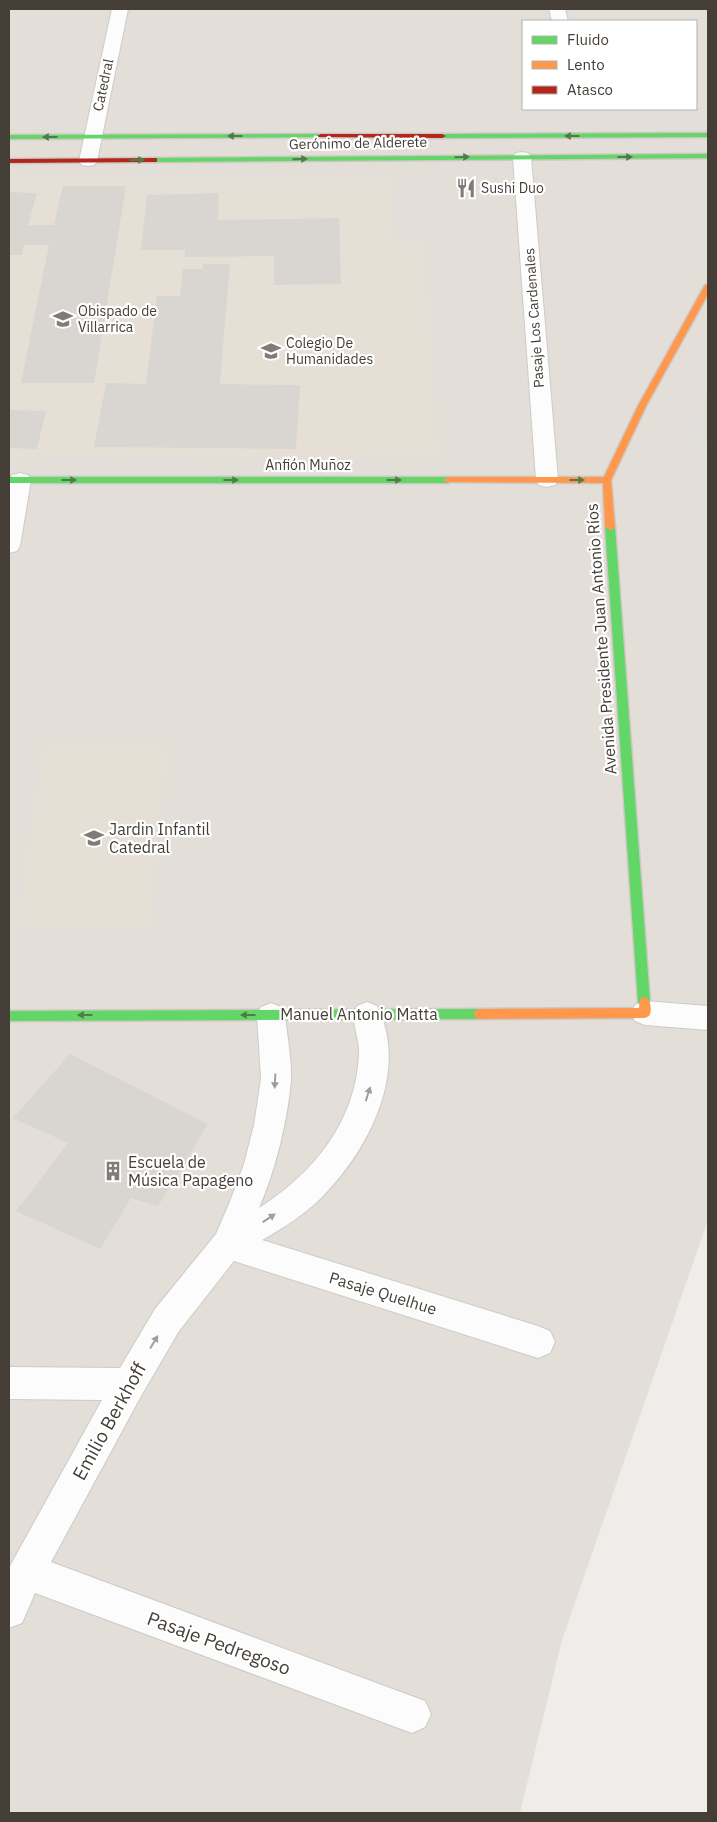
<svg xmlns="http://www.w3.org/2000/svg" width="717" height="1822" font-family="'IBM Plex Sans',sans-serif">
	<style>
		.residential { fill: #e3ded8; fill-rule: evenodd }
		.industrial { fill: #e0ddda }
		.education { fill: #e5dfd6 }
		.building { fill: #d9d6d2 }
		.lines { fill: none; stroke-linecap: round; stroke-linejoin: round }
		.street-casing { stroke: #cdcbc8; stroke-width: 2 }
		.fast-casing { stroke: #cdc9c2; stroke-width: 3 }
		.slow-casing { stroke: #cdc9c2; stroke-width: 3 }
		.jam-casing { stroke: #cdc9c2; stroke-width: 3 }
		.street { fill: #fdfcfc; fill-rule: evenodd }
		.fast { fill: #63d668; fill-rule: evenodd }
		.slow { fill: #ff974d; fill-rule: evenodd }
		.jam { fill: #b3261e; fill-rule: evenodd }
		.oneway { fill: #507b4b }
		.oneway2 { fill: #a09d9a }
		.labels { text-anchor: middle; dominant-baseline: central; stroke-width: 4.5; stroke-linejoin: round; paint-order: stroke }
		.far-street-label { font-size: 14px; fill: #443e37; stroke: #fff }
		.far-poi-label { font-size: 14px; fill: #443e37; stroke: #fff; text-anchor: start }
		.street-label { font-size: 16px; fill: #443e37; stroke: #fff }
		.poi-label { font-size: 16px; fill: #443e37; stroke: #fff; text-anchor: start }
		.near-street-label { font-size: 19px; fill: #443e37; stroke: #fff }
	</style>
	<rect width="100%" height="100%" fill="#efedea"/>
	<path class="residential" d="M9,9H708V391L682,438L708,445V1220L562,1640L520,1813H9ZM523,21H696V109H523Z"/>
	<path class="industrial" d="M708,391V445L681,438Z"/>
	<g class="education">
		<path d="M9,180H392L394,243H424L436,458L9,457Z"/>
		<path d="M165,748L150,926L17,927L43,749Z"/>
	</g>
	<g class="building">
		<path d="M63,186H126L94,383H21L49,245H24L22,255H9V192L37,193L28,225H54Z"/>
		<path d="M219,193L218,220L339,218L341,284L274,285V256L185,257V250H141L147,195Z"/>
		<path d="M203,264H230L220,384L300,385L296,449L94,447L106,383L146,384L157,296H180L183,269H203Z"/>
		<path d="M9,410L46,411L37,449L9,448Z"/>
		<path d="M70,1054L208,1124L158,1206L131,1198L100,1249L16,1211L68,1143L13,1118Z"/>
	</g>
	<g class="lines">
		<defs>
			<g id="street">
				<path d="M112,9H128L97,161L94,165L88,166L82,165L79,161Z"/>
				<path d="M549,9H565L568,21H552Z"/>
				<path d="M522,152L528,153L531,157L558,480L555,485L547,487L539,485L536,480L513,157L516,153Z"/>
				<path d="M20,473L28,475L31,480L20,546L17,551L9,553V482L12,475Z"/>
				<path d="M645,1001L708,1006V1030L645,1025L635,1021L631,1013L635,1005Z"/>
				<path d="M367,1002L377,1006C410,1071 368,1151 321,1198C304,1215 283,1228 262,1240L538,1326L550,1331L555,1342L550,1353L538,1358L234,1261L179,1331L141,1396L51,1562L425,1701L431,1714L425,1727L412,1733L35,1593L22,1623L9,1628V1568L102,1400L9,1399V1367L120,1368L155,1309L216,1234L229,1204L244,1164L254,1125L261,1079L257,1015L261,1007L271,1003L281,1007L285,1015C287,1036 292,1060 291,1081C287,1123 276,1168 259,1208C314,1173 356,1121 359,1054C360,1037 349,1021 357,1006Z"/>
			</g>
			<g id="fast">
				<path d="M708,133V137L442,138L438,136L442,134Z"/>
				<path d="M321,134L325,136L323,137L9,139V135Z"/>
				<path d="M708,154V158L154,162L150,160L154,158Z"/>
				<path d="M9,477H448L452,480L448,483H9Z"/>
				<path d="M610,524L615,527L650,1002L648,1005L644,1007L640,1005L638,1002L605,527Z"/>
				<path d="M479,1009L483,1011L485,1014L483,1017L479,1019L9,1021V1011Z"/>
			</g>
			<g id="slow">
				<path d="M705,285H708V294L646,406L611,480L615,527L613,529L610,530L605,527L603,483L445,482L444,480L448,477H604L638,406Z"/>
				<path d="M644,997L648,999C651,1004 652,1011 649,1016L645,1018L479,1019L475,1017L473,1014L475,1011L479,1009L639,1008L640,999Z"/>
			</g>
			<g id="jam">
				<path d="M321,134H442L446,136L442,138L319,137L317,136Z"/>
				<path d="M154,158H157V162L9,163V159Z"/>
			</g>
		</defs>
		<use href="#street" class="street-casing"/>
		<use href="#fast" class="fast-casing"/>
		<use href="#slow" class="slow-casing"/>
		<use href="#jam" class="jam-casing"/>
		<use href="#street" class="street"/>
		<use href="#fast" class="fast"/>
		<use href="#slow" class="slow"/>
		<use href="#jam" class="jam"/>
	</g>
	<defs><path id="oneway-solid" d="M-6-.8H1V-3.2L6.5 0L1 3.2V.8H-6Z" transform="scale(1.25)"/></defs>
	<g class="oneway">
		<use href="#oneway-solid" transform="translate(235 136) rotate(180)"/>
		<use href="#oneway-solid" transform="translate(572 136) rotate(180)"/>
		<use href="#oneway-solid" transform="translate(50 137) rotate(180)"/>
		<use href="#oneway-solid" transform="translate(462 157) rotate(-1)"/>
		<use href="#oneway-solid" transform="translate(625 157)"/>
		<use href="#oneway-solid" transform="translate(300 159) rotate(-1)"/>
		<use href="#oneway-solid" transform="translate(137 160) rotate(-1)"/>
		<use href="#oneway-solid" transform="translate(69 480)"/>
		<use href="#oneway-solid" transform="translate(231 480)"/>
		<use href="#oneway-solid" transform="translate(394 480)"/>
		<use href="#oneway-solid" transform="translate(577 480)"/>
		<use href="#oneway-solid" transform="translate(85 1015) rotate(180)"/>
		<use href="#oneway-solid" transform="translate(248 1015) rotate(180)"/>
	</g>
	<g class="oneway2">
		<use href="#oneway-solid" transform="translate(275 1081) rotate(93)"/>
		<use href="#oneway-solid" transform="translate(368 1094) rotate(-72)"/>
		<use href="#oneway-solid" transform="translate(269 1218) rotate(-33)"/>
		<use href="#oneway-solid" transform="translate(154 1342) rotate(-59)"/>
	</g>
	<defs>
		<symbol id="restaurant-bare" viewBox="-9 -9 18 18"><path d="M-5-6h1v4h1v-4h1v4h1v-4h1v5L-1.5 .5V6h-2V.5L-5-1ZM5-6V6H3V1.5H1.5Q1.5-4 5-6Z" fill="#807b76" stroke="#fff" stroke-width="2.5" paint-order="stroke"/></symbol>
		<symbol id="school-bare" viewBox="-9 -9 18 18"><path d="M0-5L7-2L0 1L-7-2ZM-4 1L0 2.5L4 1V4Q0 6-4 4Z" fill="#807b76" stroke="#fff" stroke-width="2.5" paint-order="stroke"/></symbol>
		<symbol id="building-bare" viewBox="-9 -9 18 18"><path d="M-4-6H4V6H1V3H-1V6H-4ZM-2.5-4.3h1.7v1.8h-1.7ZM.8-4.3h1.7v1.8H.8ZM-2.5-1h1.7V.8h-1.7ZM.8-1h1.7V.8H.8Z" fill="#807b76" stroke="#fff" stroke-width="2.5" paint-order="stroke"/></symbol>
	</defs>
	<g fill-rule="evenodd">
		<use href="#restaurant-bare" x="452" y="174" width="28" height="28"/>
		<use href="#school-bare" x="49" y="305" width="28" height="28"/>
		<use href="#school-bare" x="257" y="337" width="28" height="28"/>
		<use href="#school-bare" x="80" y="824" width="28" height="28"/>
		<use href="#building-bare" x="99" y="1157" width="28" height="28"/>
	</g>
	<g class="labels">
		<g class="far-street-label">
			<text transform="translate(103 85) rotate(-78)">Catedral</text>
			<text transform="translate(358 143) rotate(-1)">Gerónimo de Alderete</text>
			<text transform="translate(534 318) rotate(-94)">Pasaje Los Cardenales</text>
			<text x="308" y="465">Anfión Muñoz</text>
		</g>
		<g class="far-poi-label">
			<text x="481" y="188">Sushi Duo</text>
			<text x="78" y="311">Obispado de<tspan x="78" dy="16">Villarrica</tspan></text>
			<text x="286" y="343">Colegio De<tspan x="286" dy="16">Humanidades</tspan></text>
		</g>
		<g class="street-label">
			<text transform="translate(601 639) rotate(-94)">Avenida Presidente Juan Antonio Ríos</text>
			<text x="359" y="1014">Manuel Antonio Matta</text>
			<text transform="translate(383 1293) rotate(17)">Pasaje Quelhue</text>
		</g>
		<g class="poi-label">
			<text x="109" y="829">Jardin Infantil<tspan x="109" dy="18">Catedral</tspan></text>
			<text x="128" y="1162">Escuela de<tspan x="128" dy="18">Música Papageno</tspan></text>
		</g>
		<g class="near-street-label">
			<text transform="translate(109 1421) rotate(-61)">Emilio Berkhoff</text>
			<text transform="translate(219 1643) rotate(20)">Pasaje Pedregoso</text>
		</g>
	</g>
	<rect width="717" height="1822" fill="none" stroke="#443e37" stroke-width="20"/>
	<rect x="522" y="20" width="175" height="90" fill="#ffffff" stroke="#b4b2af"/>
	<rect x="532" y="36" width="25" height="8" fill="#63d668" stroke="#b4b2af"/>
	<text x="567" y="45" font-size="15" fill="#443e37">Fluido</text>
	<rect x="532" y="61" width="25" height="8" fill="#ff974d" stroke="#b4b2af"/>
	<text x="567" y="70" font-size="15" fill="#443e37">Lento</text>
	<rect x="532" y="86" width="25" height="8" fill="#b3261e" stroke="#b4b2af"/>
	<text x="567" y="95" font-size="15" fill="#443e37">Atasco</text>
</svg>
